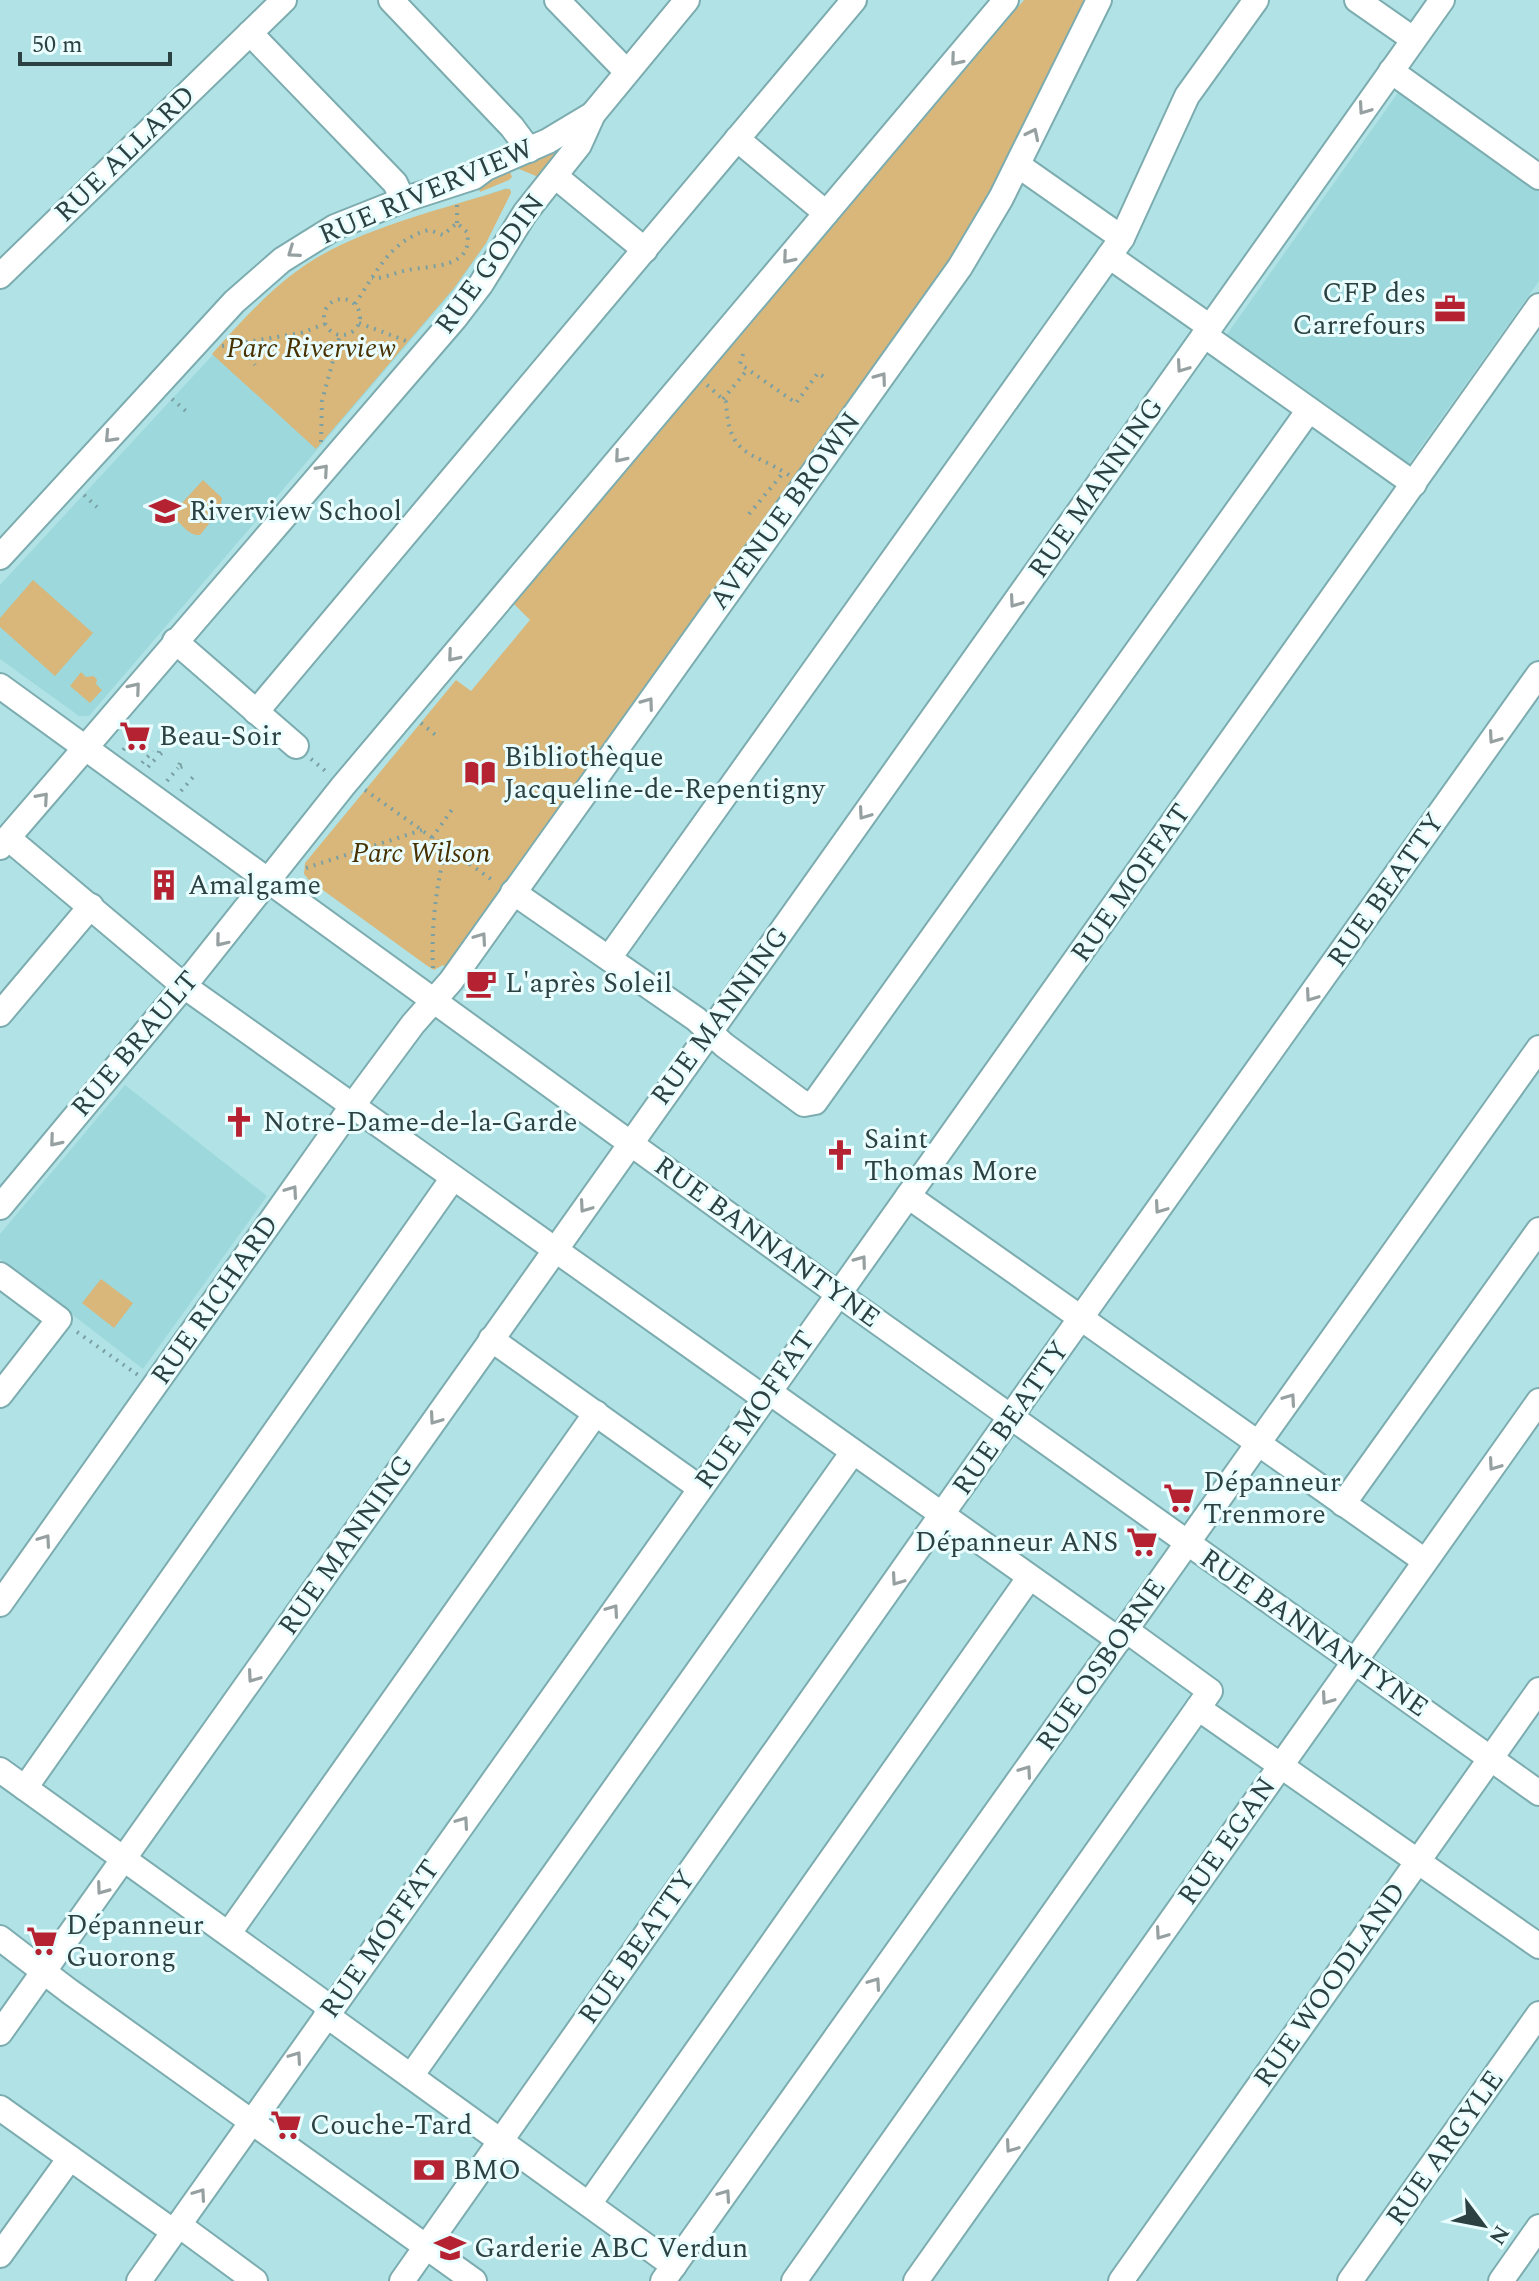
<svg xmlns="http://www.w3.org/2000/svg" width="1539" height="2281" font-family="Spectral,serif">
	<style>
		.built { fill: #9cd8dc }
		.green { fill: #d9b77b }
		.lines { fill: none; stroke-linecap: round; stroke-linejoin: round }
		.minor-casing { stroke: #7cacaf; stroke-width: 28 }
		.path { stroke: #7aa0a3; stroke-width: 4; stroke-dasharray: 2 6; stroke-linecap: butt }
		.minor { stroke: #fff; stroke-width: 24 }
		.oneway { stroke: #96a0a0 }
		.labels { text-anchor: middle; dominant-baseline: central; stroke-width: 6; stroke-linejoin: round; paint-order: stroke }
		.street-label { font-size: 28px; fill: #2c4142; stroke: #eafeff }
		.poi-label { font-size: 28px; fill: #2c4142; stroke: #eafeff; text-anchor: start }
		.park-label { font-size: 28px; font-style: italic; fill: #483100; stroke: #eafeff }
	</style>
	<rect width="100%" height="100%" fill="#b1e3e6"/>
	<g class="built">
		<path d="M1402,87L1539,184V281L1405,469L1223,340Z"/>
		<path d="M506,188L511,191L486,244L453,291L89,716H79L0,659V585L268,295L320,257L354,240Z"/>
		<path d="M125,1085L267,1196L143,1369L0,1259V1234Z"/>
	</g>
	<g class="green">
		<path d="M1024,0H1089L996,185L968,233L447,968L443,965L434,970L426,965L309,880L304,874L305,863L456,680L471,691L530,620L514,604Z"/>
		<path d="M570,140L541,178L514,167Z"/>
		<path d="M509,169L512,177L509,180L480,192L479,189L492,175Z"/>
		<path d="M506,189H510L511,193L486,243L454,288L316,449L212,354C240,323 267,292 301,268C356,229 443,209 506,189Z"/>
		<path d="M203,480L222,498L220,510L200,535C187,536 181,522 171,515Z"/>
		<path d="M33,580L93,633L55,676L0,627V618Z"/>
		<path d="M81,672L86,677L94,676L97,680L96,684L102,690L90,703L70,686Z"/>
		<path d="M101,1279L133,1303L114,1328L82,1303Z"/>
	</g>
	<g class="lines">
		<defs>
			<g id="minor">
				<path d="M391,0L512,127L529,150"/>
				<path d="M557,0L627,72"/>
				<path d="M1357,0L1413,39"/>
				<path d="M250,33L395,183L403,200"/>
				<path d="M1391,71L1539,177"/>
				<path d="M737,139L826,213"/>
				<path d="M1018,165L1122,238"/>
				<path d="M555,176L645,250"/>
				<path d="M1109,256L1210,327"/>
				<path d="M0,276L284,0"/>
				<path d="M1204,335L1414,484"/>
				<path d="M0,557L234,302L282,260L335,227L403,200L474,177L486,168L548,141L593,114"/>
				<path d="M175,641L296,746"/>
				<path d="M0,686L823,1283L1539,1793"/>
				<path d="M256,712L854,0"/>
				<path d="M8,838L184,986L764,1398"/>
				<path d="M0,847L455,318L481,284L525,213L579,145L593,114L687,0"/>
				<path d="M513,892L696,1019L724,1045L804,1104L815,1102L1309,410"/>
				<path d="M609,958L1122,238L1187,96L1256,0"/>
				<path d="M0,1014L91,906"/>
				<path d="M908,1196L1425,1561"/>
				<path d="M0,1207L184,986L343,786L1006,0"/>
				<path d="M0,1275L59,1319L0,1395"/>
				<path d="M491,1339L700,1488"/>
				<path d="M768,1391L1119,1640"/>
				<path d="M1343,1504L1539,1230"/>
				<path d="M0,1604L353,1105L413,1024L451,981L960,267L1001,198L1099,0"/>
				<path d="M1126,1630L1210,1691L1198,1708"/>
				<path d="M0,1770L331,2008"/>
				<path d="M25,1788L453,1178"/>
				<path d="M229,1933L596,1413"/>
				<path d="M0,1938L69,1991L474,2281"/>
				<path d="M326,2015L674,2266"/>
				<path d="M0,2033L1442,0"/>
				<path d="M411,2076L853,1452"/>
				<path d="M0,2108L174,2232"/>
				<path d="M589,2204L1029,1578"/>
				<path d="M179,2225L255,2281"/>
				<path d="M0,2255L70,2158"/>
				<path d="M139,2281L1539,306"/>
				<path d="M402,2281L1028,1392L1539,674"/>
				<path d="M663,2281L1539,1048"/>
				<path d="M794,2281L1198,1708L1539,1946"/>
				<path d="M916,2281L1539,1401"/>
				<path d="M1121,2281L1539,1690"/>
				<path d="M1350,2281L1539,2014"/>
				<path d="M1501,2281L1539,2227"/>
			</g>
		</defs>
		<use href="#minor" class="minor-casing"/>
		<g class="path">
			<path d="M457,205V223"/>
			<circle cx="342" cy="317" r="18"/>
			<path d="M355,304C376,273 390,240 429,230L443,235L457,223L467,232C474,269 431,265 408,270C396,272 384,279 372,278"/>
			<path d="M359,323L409,342"/>
			<path d="M240,345L255,365"/>
			<path d="M222,346L301,333L325,324"/>
			<path d="M743,354L740,364L796,403L818,373L824,377"/>
			<path d="M707,385L726,402C729,458 750,450 789,475"/>
			<path d="M172,399L188,413"/>
			<path d="M723,399L748,369"/>
			<path d="M321,442L322,401L340,335"/>
			<path d="M84,495L97,507"/>
			<path d="M749,514L784,472"/>
			<path d="M421,723L438,737"/>
			<path d="M123,750L132,740"/>
			<path d="M159,751L158,756L162,753"/>
			<path d="M311,759L329,774"/>
			<path d="M142,763L153,751"/>
			<path d="M180,763L178,768L183,766"/>
			<path d="M148,767L158,756"/>
			<path d="M167,781L178,768"/>
			<path d="M365,790L495,882"/>
			<path d="M181,791L194,776"/>
			<path d="M432,838L453,808"/>
			<path d="M306,868L422,830"/>
			<path d="M433,968C431,927 436,887 446,847"/>
			<path d="M77,1332L138,1375"/>
		</g>
		<use href="#minor" class="minor"/>
	</g>
	<defs><path id="oneway-chevron" d="M-2-3.5L2.5 0L-2 3.5" fill="none" stroke-width="1.6" stroke-linecap="round" stroke-linejoin="round" transform="scale(2)"/></defs>
	<g class="oneway">
		<use href="#oneway-chevron" transform="translate(956 60) rotate(130)"/>
		<use href="#oneway-chevron" transform="translate(1364 109) rotate(125)"/>
		<use href="#oneway-chevron" transform="translate(1033 134) rotate(-64)"/>
		<use href="#oneway-chevron" transform="translate(293 252) rotate(145)"/>
		<use href="#oneway-chevron" transform="translate(788 258) rotate(130)"/>
		<use href="#oneway-chevron" transform="translate(1182 367) rotate(125)"/>
		<use href="#oneway-chevron" transform="translate(881 378) rotate(-54)"/>
		<use href="#oneway-chevron" transform="translate(110 437) rotate(133)"/>
		<use href="#oneway-chevron" transform="translate(620 457) rotate(130)"/>
		<use href="#oneway-chevron" transform="translate(323 470) rotate(-49)"/>
		<use href="#oneway-chevron" transform="translate(1015 602) rotate(125)"/>
		<use href="#oneway-chevron" transform="translate(453 656) rotate(130)"/>
		<use href="#oneway-chevron" transform="translate(135 688) rotate(-50)"/>
		<use href="#oneway-chevron" transform="translate(648 703) rotate(-54)"/>
		<use href="#oneway-chevron" transform="translate(1494 738) rotate(125)"/>
		<use href="#oneway-chevron" transform="translate(43 798) rotate(-49)"/>
		<use href="#oneway-chevron" transform="translate(864 814) rotate(125)"/>
		<use href="#oneway-chevron" transform="translate(481 938) rotate(-55)"/>
		<use href="#oneway-chevron" transform="translate(221 941) rotate(129)"/>
		<use href="#oneway-chevron" transform="translate(1311 996) rotate(125)"/>
		<use href="#oneway-chevron" transform="translate(55 1141) rotate(130)"/>
		<use href="#oneway-chevron" transform="translate(292 1191) rotate(-55)"/>
		<use href="#oneway-chevron" transform="translate(585 1207) rotate(125)"/>
		<use href="#oneway-chevron" transform="translate(1160 1208) rotate(125)"/>
		<use href="#oneway-chevron" transform="translate(861 1261) rotate(-54)"/>
		<use href="#oneway-chevron" transform="translate(1290 1399) rotate(-55)"/>
		<use href="#oneway-chevron" transform="translate(435 1419) rotate(125)"/>
		<use href="#oneway-chevron" transform="translate(1494 1465) rotate(125)"/>
		<use href="#oneway-chevron" transform="translate(45 1540) rotate(-55)"/>
		<use href="#oneway-chevron" transform="translate(897 1580) rotate(125)"/>
		<use href="#oneway-chevron" transform="translate(613 1610) rotate(-55)"/>
		<use href="#oneway-chevron" transform="translate(253 1677) rotate(125)"/>
		<use href="#oneway-chevron" transform="translate(1327 1699) rotate(125)"/>
		<use href="#oneway-chevron" transform="translate(1026 1771) rotate(-55)"/>
		<use href="#oneway-chevron" transform="translate(463 1822) rotate(-55)"/>
		<use href="#oneway-chevron" transform="translate(102 1889) rotate(126)"/>
		<use href="#oneway-chevron" transform="translate(1161 1934) rotate(125)"/>
		<use href="#oneway-chevron" transform="translate(875 1983) rotate(-55)"/>
		<use href="#oneway-chevron" transform="translate(296 2057) rotate(-55)"/>
		<use href="#oneway-chevron" transform="translate(1011 2147) rotate(125)"/>
		<use href="#oneway-chevron" transform="translate(200 2194) rotate(-55)"/>
		<use href="#oneway-chevron" transform="translate(725 2195) rotate(-55)"/>
	</g>
	<defs>
		<symbol id="office-bare" viewBox="-9 -9 18 18"><path d="M-6-3h4V-5.5h4V-3h4V5H-6ZM-1-4.5V-3h2v-1.5ZM-6 0V1H6V0Z" fill="#b52333" stroke="#eafeff" stroke-width="2.5" paint-order="stroke"/></symbol>
		<symbol id="school-bare" viewBox="-9 -9 18 18"><path d="M0-5L7-2L0 1L-7-2ZM-4 1L0 2.5L4 1V4Q0 6-4 4Z" fill="#b52333" stroke="#eafeff" stroke-width="2.5" paint-order="stroke"/></symbol>
		<symbol id="supermarket-bare" viewBox="-9 -9 18 18"><path d="M-6-5.5h2.5l.6 2H6L4.5 2H-2.5L-4.4-4H-6ZM-1.5 3.2a1.3 1.3 0 1 0 .1 0ZM3 3.2a1.3 1.3 0 1 0 .1 0Z" fill="#b52333" stroke="#eafeff" stroke-width="2.5" paint-order="stroke"/></symbol>
		<symbol id="library-bare" viewBox="-9 -9 18 18"><path d="M-6-4Q-3-5.5-.7-3.5V5Q-3 3-6 4ZM6-4Q3-5.5 .7-3.5V5Q3 3 6 4Z" fill="#b52333" stroke="#eafeff" stroke-width="2.5" paint-order="stroke"/></symbol>
		<symbol id="building-bare" viewBox="-9 -9 18 18"><path d="M-4-6H4V6H1V3H-1V6H-4ZM-2.5-4.3h1.7v1.8h-1.7ZM.8-4.3h1.7v1.8H.8ZM-2.5-1h1.7V.8h-1.7ZM.8-1h1.7V.8H.8Z" fill="#b52333" stroke="#eafeff" stroke-width="2.5" paint-order="stroke"/></symbol>
		<symbol id="cafe-bare" viewBox="-9 -9 18 18"><path d="M-5.5-4.5H6V0H3Q3 3.5 0 3.5H-2.5Q-5.5 3.5-5.5 0ZM3-3.2v2h1.7v-2ZM-6 4.5H4V6H-6Z" fill="#b52333" stroke="#eafeff" stroke-width="2.5" paint-order="stroke"/></symbol>
		<symbol id="church-bare" viewBox="-9 -9 18 18"><path d="M-1.2-6h2.4v3.5h3.3v2.4h-3.3V6h-2.4V-.1h-3.3v-2.4h3.3Z" fill="#b52333" stroke="#eafeff" stroke-width="2.5" paint-order="stroke"/></symbol>
		<symbol id="bank-bare" viewBox="-9 -9 18 18"><path d="M-6-4H6V4H-6ZM0-2.3a2.3 2.3 0 1 0 0 4.6a2.3 2.3 0 1 0 0-4.6Z" fill="#b52333" stroke="#eafeff" stroke-width="2.5" paint-order="stroke"/></symbol>
	</defs>
	<g fill-rule="evenodd">
		<use href="#office-bare" x="1428" y="287" width="44" height="44"/>
		<use href="#school-bare" x="143" y="489" width="44" height="44"/>
		<use href="#supermarket-bare" x="113" y="714" width="44" height="44"/>
		<use href="#library-bare" x="458" y="751" width="44" height="44"/>
		<use href="#building-bare" x="142" y="863" width="44" height="44"/>
		<use href="#cafe-bare" x="459" y="961" width="44" height="44"/>
		<use href="#church-bare" x="217" y="1100" width="44" height="44"/>
		<use href="#church-bare" x="818" y="1133" width="44" height="44"/>
		<use href="#supermarket-bare" x="1157" y="1476" width="44" height="44"/>
		<use href="#supermarket-bare" x="1120" y="1520" width="44" height="44"/>
		<use href="#supermarket-bare" x="20" y="1919" width="44" height="44"/>
		<use href="#supermarket-bare" x="264" y="2103" width="44" height="44"/>
		<use href="#bank-bare" x="407" y="2148" width="44" height="44"/>
		<use href="#school-bare" x="428" y="2226" width="44" height="44"/>
	</g>
	<g class="labels">
		<g class="street-label">
			<text transform="translate(125 154) rotate(-44)">RUE ALLARD</text>
			<text transform="translate(426 192) rotate(-23)">RUE RIVERVIEW</text>
			<text transform="translate(490 264) rotate(-54)">RUE GODIN</text>
			<text transform="translate(1096 488) rotate(-55)">RUE MANNING</text>
			<text transform="translate(785 511) rotate(-54)">AVENUE BROWN</text>
			<text transform="translate(1131 883) rotate(-55)">RUE MOFFAT</text>
			<text transform="translate(1386 890) rotate(-55)">RUE BEATTY</text>
			<text transform="translate(720 1016) rotate(-54)">RUE MANNING</text>
			<text transform="translate(135 1044) rotate(-50)">RUE BRAULT</text>
			<text transform="translate(767 1242) rotate(36)">RUE BANNANTYNE</text>
			<text transform="translate(215 1300) rotate(-55)">RUE RICHARD</text>
			<text transform="translate(755 1410) rotate(-55)">RUE MOFFAT</text>
			<text transform="translate(1011 1418) rotate(-55)">RUE BEATTY</text>
			<text transform="translate(346 1545) rotate(-55)">RUE MANNING</text>
			<text transform="translate(1314 1633) rotate(35)">RUE BANNANTYNE</text>
			<text transform="translate(1101 1665) rotate(-55)">RUE OSBORNE</text>
			<text transform="translate(1227 1841) rotate(-55)">RUE EGAN</text>
			<text transform="translate(380 1939) rotate(-55)">RUE MOFFAT</text>
			<text transform="translate(637 1947) rotate(-55)">RUE BEATTY</text>
			<text transform="translate(1330 1985) rotate(-55)">RUE WOODLAND</text>
			<text transform="translate(1445 2148) rotate(-55)">RUE ARGYLE</text>
		</g>
		<g class="poi-label">
			<text x="1426" y="293" text-anchor="end">CFP des<tspan x="1426" dy="32">Carrefours</tspan></text>
			<text x="189" y="511">Riverview School</text>
			<text x="159" y="736">Beau-Soir</text>
			<text x="504" y="757">Bibliothèque<tspan x="504" dy="32">Jacqueline-de-Repentigny</tspan></text>
			<text x="188" y="885">Amalgame</text>
			<text x="505" y="983">L'après Soleil</text>
			<text x="263" y="1122">Notre-Dame-de-la-Garde</text>
			<text x="864" y="1139">Saint<tspan x="864" dy="32">Thomas More</tspan></text>
			<text x="1203" y="1482">Dépanneur<tspan x="1203" dy="32">Trenmore</tspan></text>
			<text x="1118" y="1542" text-anchor="end">Dépanneur ANS</text>
			<text x="66" y="1925">Dépanneur<tspan x="66" dy="32">Guorong</tspan></text>
			<text x="310" y="2125">Couche-Tard</text>
			<text x="453" y="2170">BMO</text>
			<text x="474" y="2248">Garderie ABC Verdun</text>
		</g>
		<g class="park-label">
			<text x="311" y="348">Parc Riverview</text>
			<text x="421" y="853">Parc Wilson</text>
		</g>
	</g>
	<g transform="translate(1483 2225) rotate(122)" stroke="#eafeff" stroke-width="6" paint-order="stroke">
	<path d="M0-6L14 30L0 20L-14 30Z" fill="#2c4142"/>
	<text y="-12" font-size="22" font-weight="bold" text-anchor="middle" fill="#2c4142">N</text>
	</g>
	<path d="M20 52v12h150v-12" fill="none" stroke="#2c4142" stroke-width="4"/>
	<text x="32" y="52" font-size="24" fill="#2c4142" stroke="#eafeff" stroke-width="6" paint-order="stroke">50 m</text>
</svg>
